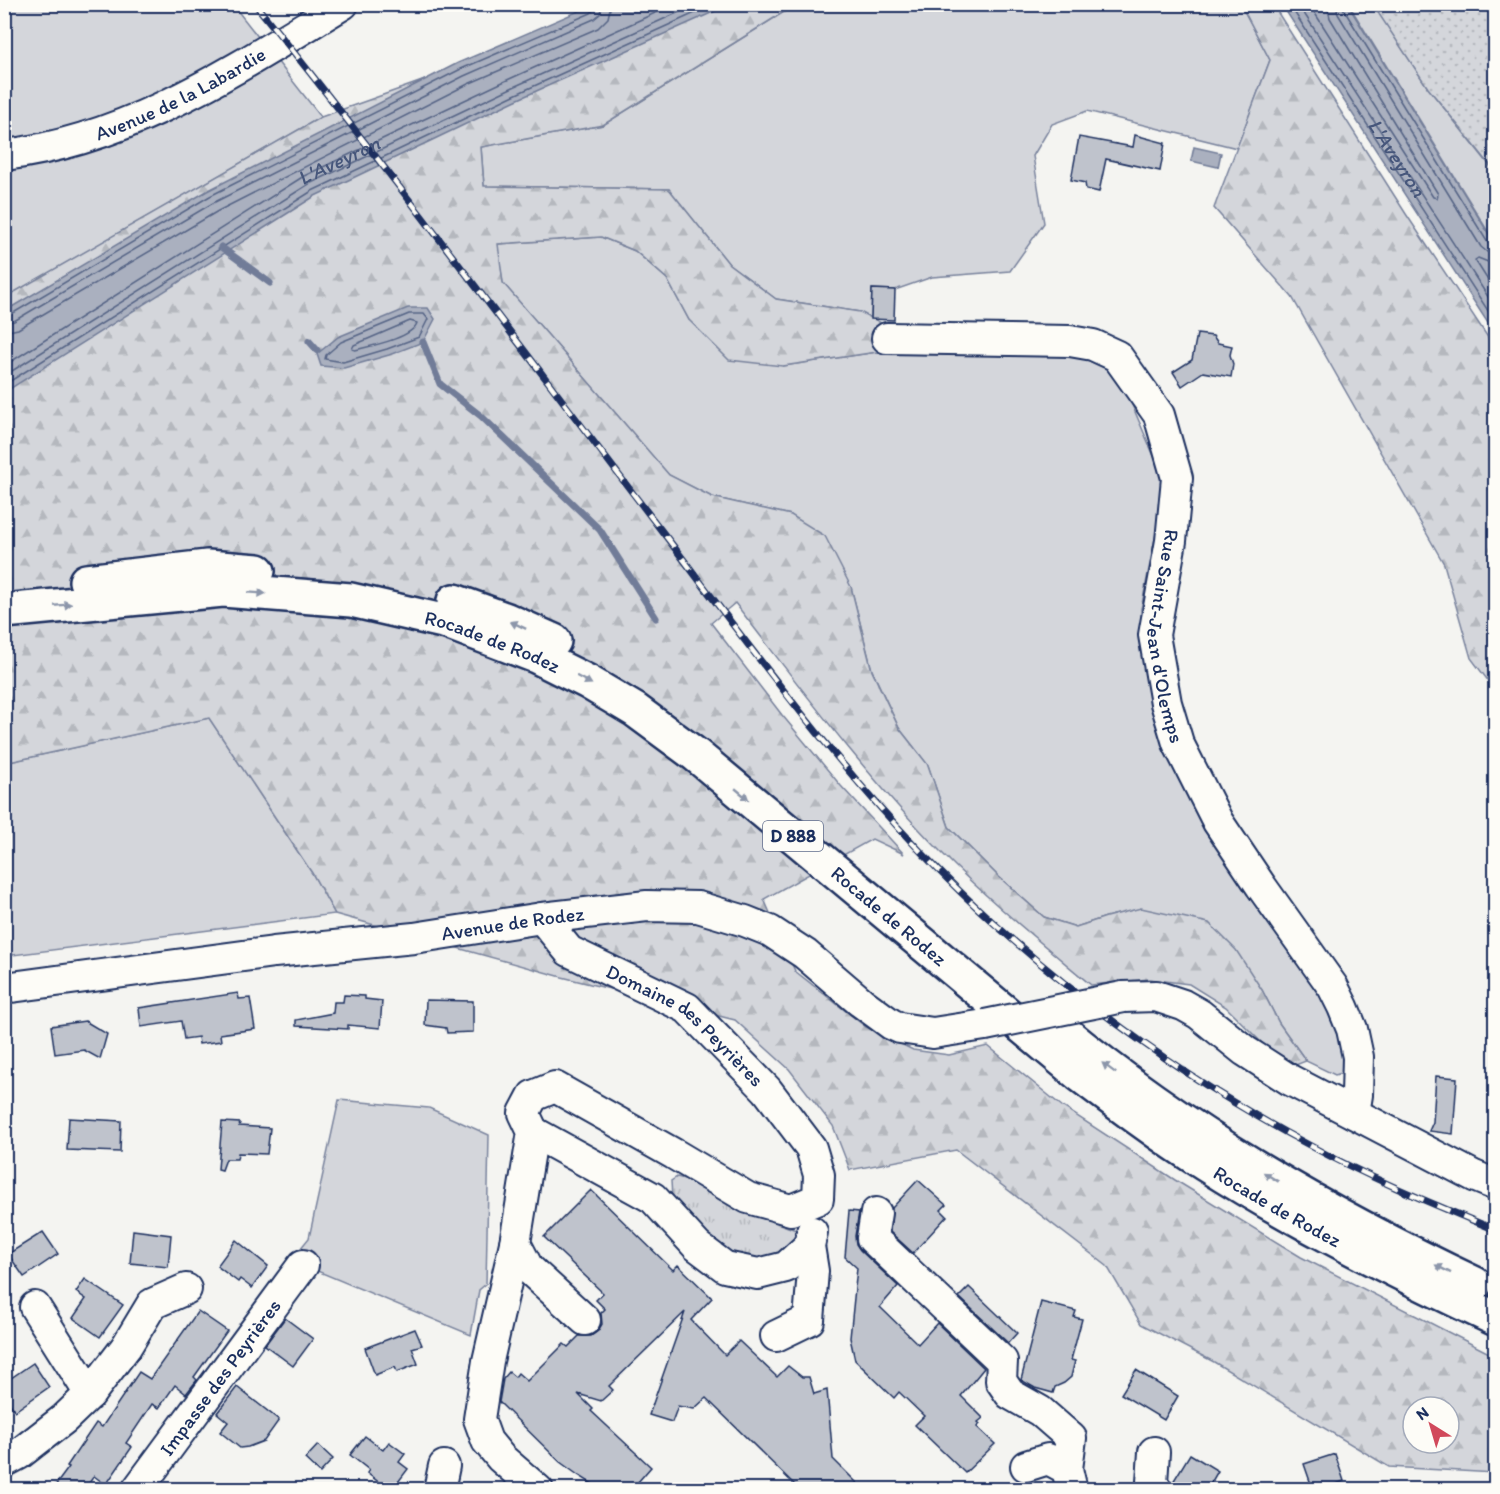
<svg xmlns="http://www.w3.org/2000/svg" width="1500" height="1494" font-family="Itim,sans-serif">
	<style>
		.grass { fill: #d4d6db; stroke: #78829c; stroke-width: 1.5 }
		.forest { fill: url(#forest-firs); stroke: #78829c; stroke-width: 1.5; fill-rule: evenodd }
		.park { fill: url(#park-tufts); stroke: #78829c; stroke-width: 1.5 }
		.garden { fill: url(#garden-dots); stroke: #78829c; stroke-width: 1.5 }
		.water { fill: #aab0bf; stroke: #717c98; stroke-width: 1.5 }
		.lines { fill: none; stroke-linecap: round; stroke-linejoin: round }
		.shore { stroke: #546385; stroke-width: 1.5 }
		.stream { stroke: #717c98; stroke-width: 7 }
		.building { fill: #bfc3cc; stroke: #1b2f5e; stroke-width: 1.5 }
		.minor-casing { stroke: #1b2f5e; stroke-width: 34 }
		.highway-casing { stroke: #1b2f5e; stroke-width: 38 }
		.minor { stroke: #fdfcf7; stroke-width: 30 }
		.highway { stroke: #fdfcf7; stroke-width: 33 }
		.rail-casing { stroke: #1b2f5e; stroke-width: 7 }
		.rail { stroke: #fdfcf7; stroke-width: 4.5; stroke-dasharray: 14; stroke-linecap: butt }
		.minor-bridge-casing { stroke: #1b2f5e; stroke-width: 34; stroke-linecap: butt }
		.minor-bridge { stroke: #fdfcf7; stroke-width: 30 }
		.oneway { fill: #8c96aa }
		.labels { text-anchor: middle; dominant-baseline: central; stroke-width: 5; stroke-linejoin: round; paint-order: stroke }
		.shield { fill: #fdfcf7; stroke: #5f6c8c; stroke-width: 1.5 }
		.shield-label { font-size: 18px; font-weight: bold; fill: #1b2f5e }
		.street-label { font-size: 20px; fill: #1b2f5e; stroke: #fdfcf7 }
		.water-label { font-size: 21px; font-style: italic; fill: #46567b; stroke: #fdfcf7 }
	</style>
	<defs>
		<pattern id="forest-firs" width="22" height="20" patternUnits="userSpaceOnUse" patternTransform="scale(1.5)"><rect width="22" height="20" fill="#d4d6db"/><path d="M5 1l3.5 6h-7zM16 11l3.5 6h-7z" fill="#b5b8be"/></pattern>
		<pattern id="park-tufts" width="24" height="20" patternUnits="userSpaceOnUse" patternTransform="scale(1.5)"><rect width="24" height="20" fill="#d4d6db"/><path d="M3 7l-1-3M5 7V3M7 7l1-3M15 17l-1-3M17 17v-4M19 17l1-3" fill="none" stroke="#b5b8be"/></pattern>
		<pattern id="garden-dots" width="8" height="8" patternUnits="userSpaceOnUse" patternTransform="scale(1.5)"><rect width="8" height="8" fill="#d4d6db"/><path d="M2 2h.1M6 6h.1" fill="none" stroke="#b5b8be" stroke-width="1.8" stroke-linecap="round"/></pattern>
	</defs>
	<rect width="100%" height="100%" fill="#f4f4f1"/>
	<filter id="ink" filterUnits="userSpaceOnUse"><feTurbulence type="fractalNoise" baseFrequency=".0167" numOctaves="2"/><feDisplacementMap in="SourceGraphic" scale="12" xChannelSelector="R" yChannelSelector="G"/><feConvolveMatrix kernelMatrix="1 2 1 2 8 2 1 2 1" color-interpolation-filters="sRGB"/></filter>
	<g filter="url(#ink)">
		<g class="grass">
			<path d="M5,5H233L321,117L5,298Z"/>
			<path d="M795,5H1241L1270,60L1237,148L1087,111L1052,124L1033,156L1044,223L1010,271L932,277L895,290L872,289L871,319L860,312L776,299L729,264L669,189L484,186L481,147L603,125Z"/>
			<path d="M1349,5H1374L1428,88L1495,172V243Z"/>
			<path d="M601,237L635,251L667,279L689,320L783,366L924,345L1077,350L1104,359L1123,384L1163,477L1157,528L1141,609L1147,686L1195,810L1273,914L1325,993L1342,1043L1345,1072L1335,1075L1306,1061L1279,1023L1262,990L1141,909L1106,917L1076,927L1044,917L999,877L949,827L928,765L899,728L872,670L851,587L791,515L712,497L669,475L503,283L497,244Z"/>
			<path d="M209,718L312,873L335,914L5,956L4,763Z"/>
			<path d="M339,1100L429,1108L489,1135L486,1284L479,1290L471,1335L291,1260L309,1238Z"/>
		</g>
		<g class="forest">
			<path d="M662,5H795L603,125L481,147L484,186L669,189L729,264L776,299L860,312L924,345L783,366L729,360L689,320L667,279L635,251L601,237L498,244L503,283L669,475L712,497L791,515L825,536L851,587L872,671L899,728L928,765L949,827L999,877L1044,917L1076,927L1106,917L1141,908L1209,923L1236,950L1262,990L1279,1023L1306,1061L1293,1066L1267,1048L1226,1007L1189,984L1149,979L1091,985C1040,942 988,900 941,852C866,776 801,688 735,603L711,623L782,715L841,786L904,854L872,839L764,899L795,971L866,1027L913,1050L949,1055L988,1046L1063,1107L1175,1180L1301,1257L1495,1356V1473L1389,1467L1214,1362L1141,1324L1107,1266L956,1150L850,1170L833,1126L789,1069L735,1020L562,977L335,914L312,873L209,718L5,763L4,298L321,117L484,59ZM1413,1407H1449V1443H1413Z"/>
			<path d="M1241,5H1273L1406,214L1495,348V690L1471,658L1444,564L1292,297L1214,208L1270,60Z"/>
		</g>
		<path class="park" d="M677,1177L692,1181L759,1216L796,1230L795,1247L759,1266L715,1247L672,1197L671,1181Z"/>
		<path class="garden" d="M1373,5H1495V171L1428,88Z"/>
		<g class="water">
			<path d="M595,4L729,5L514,101L315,196L5,392V311L207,191L458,63Z"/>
			<path d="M1282,5H1348L1495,244V334Z"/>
			<path d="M1194,147L1221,153L1218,167L1191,161Z"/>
			<path d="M408,308H428L435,319L423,342L389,355L344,368L321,366L317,354L338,337Z"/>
		</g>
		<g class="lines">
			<g class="shore">
				<path d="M1289,4L1496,323"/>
				<path id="s1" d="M1298,4L1496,309"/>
				<path d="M1309,4L1433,197L1437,198L1438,194L1330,18L1327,4"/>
				<path d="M1336,4L1338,14L1481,247L1487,252L1496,254"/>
				<path d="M1343,4L1344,10L1488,243L1496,246"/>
				<path d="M1496,263L1488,262L1478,258L1475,260L1496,293"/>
				<path d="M409,314H424L428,319L419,337L387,349L343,362L325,359L326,355L341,342Z"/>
				<path d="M4,315H10L210,196L461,69L591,13L594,9L595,4"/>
				<path d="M410,321L417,323C412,338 371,346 355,350L352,349L354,345Z"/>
				<path d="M4,323L14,321L213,203L464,76L594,19L600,14L602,4"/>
				<path d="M4,332L18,329L218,211L468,84L598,28L608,18L611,4"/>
				<path id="s2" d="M4,366L304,176L505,81L675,4"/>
				<path d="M4,376L309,184L509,89L697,4"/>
				<path d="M4,385L312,191L512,96L715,4"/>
			</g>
			<g class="stream">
				<path d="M221,247L270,283"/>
				<path d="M309,341L317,350"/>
				<path d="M423,342L440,384L481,416L600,530L656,618"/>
			</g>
		</g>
		<g class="building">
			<path d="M1135,135L1165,143L1160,171L1106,159L1099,192L1086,189L1085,183L1071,180L1079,137L1133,147Z"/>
			<path d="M872,289L895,290L894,320L871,319Z"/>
			<path d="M1197,334L1213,336L1218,343L1232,346L1230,355L1233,364L1231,377L1203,372L1182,386L1173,372L1192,360Z"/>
			<path d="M238,993L239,999L250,998L255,1029L220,1034L221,1041L199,1044L198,1037L184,1039L181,1021L141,1027L139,1008Z"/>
			<path d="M344,995L365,996V999L382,1001L380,1028L348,1025V1029L296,1026V1020L333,1013L334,1002H343Z"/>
			<path d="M426,1000L473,1001V1032L447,1033L446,1028L425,1025Z"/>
			<path d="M85,1021L107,1034L100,1059L84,1050L55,1054L51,1026Z"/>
			<path d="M1436,1076L1457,1078L1453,1134L1429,1131L1433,1122Z"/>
			<path d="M69,1118L121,1121L120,1152L67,1150Z"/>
			<path d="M222,1122L240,1123L239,1126L270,1128L267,1154L238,1153L237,1159H226L222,1170L218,1169Z"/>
			<path d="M918,1180L946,1205L941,1210L947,1216L913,1253L890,1232L892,1208Z"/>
			<path d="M591,1190L673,1270L678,1265L712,1298L691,1320L725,1355L739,1341L777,1377L788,1366L802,1377H809L814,1394L827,1390L833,1459L864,1490H800L706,1398L694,1409L678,1406L672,1422L649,1415L685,1312L609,1386L613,1390L601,1401L578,1394L593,1409L591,1411L651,1467L631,1490H602L578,1475L560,1462L499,1402L503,1379L509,1372L515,1377L518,1373L527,1381L564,1344L568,1347L579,1336H591L598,1331L602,1324L601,1313L605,1309L596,1300L603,1293L544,1237Z"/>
			<path d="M849,1211L859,1212L855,1236L856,1244L860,1250L898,1286L880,1307L918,1344L937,1323L984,1368L961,1396L983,1418L978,1422L980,1424L977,1427L995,1444L965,1473L915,1425L924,1416L899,1392L894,1398L855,1360L850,1338L857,1268L845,1257Z"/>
			<path d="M133,1230L171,1235L168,1267L130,1263Z"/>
			<path d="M43,1232L58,1254L24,1277L8,1254Z"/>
			<path d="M236,1240L268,1266L252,1288L240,1279L238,1282L217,1266Z"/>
			<path d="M85,1279L123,1305L100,1337L73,1318L86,1299L76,1292Z"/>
			<path d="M969,1287L1017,1333L1008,1343L959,1297Z"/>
			<path d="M1041,1302L1076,1311L1074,1317L1082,1319L1071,1360L1075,1361L1071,1377L1064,1383L1055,1387L1053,1393L1035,1388L1021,1380Z"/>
			<path d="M198,1311L227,1331L194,1377L197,1380L186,1394L175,1385L159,1408L152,1404L126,1443L132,1447L106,1485L94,1476L84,1490H52L69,1467L67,1466L96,1423L102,1427L139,1372L150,1379Z"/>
			<path d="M285,1318L313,1339L293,1366L265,1345Z"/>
			<path d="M415,1329L422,1345L412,1348L418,1364L397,1372L395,1367L375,1375L365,1348Z"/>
			<path d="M33,1363L49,1387L15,1411L4,1395V1383Z"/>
			<path d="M1136,1370L1178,1396L1164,1420L1121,1394Z"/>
			<path d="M237,1387L279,1420L264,1441L248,1447L240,1448L220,1432L228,1422L217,1413Z"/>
			<path d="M365,1436L383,1450L389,1442L405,1454L399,1462L408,1469L392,1490H389L367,1473L369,1470L350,1455Z"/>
			<path d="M318,1445L333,1459L320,1473L305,1459Z"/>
			<path d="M1190,1454L1218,1471L1207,1490H1185L1173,1482Z"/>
			<path d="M1335,1454L1344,1481L1321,1490H1313L1304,1464Z"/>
		</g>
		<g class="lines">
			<defs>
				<g id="minor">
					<path id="s3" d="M4,155C131,140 237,68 343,4"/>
					<path id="s4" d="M887,338L1070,341L1093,345L1117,356L1159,415L1177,478L1171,541L1154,635L1166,703L1178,743L1218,822L1261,886L1333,987L1343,1007L1352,1029L1358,1057L1357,1095L1354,1113"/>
					<path id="s5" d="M542,918L569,951L687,1008L767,1090L811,1148L819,1175L818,1199L791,1210L748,1198L674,1154L555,1087L533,1096L524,1113L533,1132L515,1243L528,1268L585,1320"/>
					<path id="s6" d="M4,988L274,952L414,938L542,918L647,906L698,907L745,921L770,931L805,954L861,1002L891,1024L900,1028L933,1033L985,1025"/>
					<path d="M1123,997L1156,996L1183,1005L1199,1014L1245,1051L1290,1080L1474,1176L1496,1185"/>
					<path d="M533,1132L653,1198L697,1246L725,1267L758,1274L786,1267L809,1246"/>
					<path d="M876,1213L872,1238L1002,1361L1001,1381L1010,1394L1040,1411L1071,1438L1067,1469"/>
					<path d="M515,1243L488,1361L479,1419L487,1441L501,1458L538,1490"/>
					<path d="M35,1307L90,1394"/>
					<path d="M776,1336L809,1320L813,1271L809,1246L812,1232"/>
					<path d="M1154,1452L1152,1482L1157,1490"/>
					<path d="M4,1462L19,1454L64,1419L90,1394L126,1347L152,1304L186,1289"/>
					<path d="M1026,1466L1048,1459L1067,1469L1072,1490"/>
					<path id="s7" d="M137,1490L303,1265"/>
					<path d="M439,1490L444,1466"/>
				</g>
				<g id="highway">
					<path d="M86,581L207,567L258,571"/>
					<path d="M454,601L507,620L554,641"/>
					<path id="s8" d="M4,611L223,590L351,600L447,622L536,656L588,682L635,710L696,755L1079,1074C1120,1105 1161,1136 1205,1164C1298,1223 1396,1272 1496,1319"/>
					<path d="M1058,1027C1184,1132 1327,1214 1475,1284"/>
				</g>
			</defs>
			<use href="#minor" class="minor-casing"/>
			<use href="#highway" class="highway-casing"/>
			<use href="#minor" class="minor"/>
			<use href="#highway" class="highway"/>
			<defs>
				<path id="rail" d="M255,4C399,182 535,366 674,547C774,679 873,815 997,926C1092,1011 1197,1086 1309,1145C1369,1178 1433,1204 1496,1230"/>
			</defs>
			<use href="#rail" class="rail-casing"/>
			<use href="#rail" class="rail"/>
			<defs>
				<path id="minor-bridge" d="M985,1025L1123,997"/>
			</defs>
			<use href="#minor-bridge" class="minor-bridge-casing"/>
			<use href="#minor-bridge" class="minor-bridge"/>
		</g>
		<defs><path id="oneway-solid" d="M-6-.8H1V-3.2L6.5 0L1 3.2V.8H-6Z" transform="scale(1.5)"/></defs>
		<g class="oneway">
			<use href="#oneway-solid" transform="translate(257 593) rotate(4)"/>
			<use href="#oneway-solid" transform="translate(63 605) rotate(-5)"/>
			<use href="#oneway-solid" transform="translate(518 625) rotate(-155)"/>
			<use href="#oneway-solid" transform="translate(584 680) rotate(28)"/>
			<use href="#oneway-solid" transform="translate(742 794) rotate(40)"/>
			<use href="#oneway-solid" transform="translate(1109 1068) rotate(-143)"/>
			<use href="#oneway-solid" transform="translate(1271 1177) rotate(-148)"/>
			<use href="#oneway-solid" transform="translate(1443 1269) rotate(-153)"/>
		</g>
	</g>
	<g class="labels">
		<rect class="shield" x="763" y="821" width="60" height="30" rx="4.5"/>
		<g class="shield-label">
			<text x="793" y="836">D 888</text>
		</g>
		<g class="street-label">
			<text stroke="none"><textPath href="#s3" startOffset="188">Avenue de la Labardie</textPath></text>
			<text stroke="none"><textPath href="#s4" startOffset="531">Rue Saint-Jean d'Olemps</textPath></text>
			<text stroke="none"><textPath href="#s8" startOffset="496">Rocade de Rodez</textPath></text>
			<text stroke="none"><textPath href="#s8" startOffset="982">Rocade de Rodez</textPath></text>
			<text stroke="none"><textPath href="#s6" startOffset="513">Avenue de Rodez</textPath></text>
			<text stroke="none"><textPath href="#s5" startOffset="182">Domaine des Peyrières</textPath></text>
			<text stroke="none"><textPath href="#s8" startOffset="1468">Rocade de Rodez</textPath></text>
			<text stroke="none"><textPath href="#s7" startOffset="140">Impasse des Peyrières</textPath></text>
		</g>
		<g class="water-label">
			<text stroke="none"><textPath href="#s1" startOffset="183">L'Aveyron</textPath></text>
			<text stroke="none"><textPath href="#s2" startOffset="393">L'Aveyron</textPath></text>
		</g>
	</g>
	<rect width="1500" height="1494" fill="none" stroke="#fdfcf7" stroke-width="24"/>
	<rect x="12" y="12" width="1476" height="1470" fill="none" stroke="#1b2f5e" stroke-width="2" filter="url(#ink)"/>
	<g transform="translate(1431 1425) rotate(323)"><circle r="28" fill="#fdfcf7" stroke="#a3aaba" stroke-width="1.5"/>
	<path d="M0-4.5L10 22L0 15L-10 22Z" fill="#d1495b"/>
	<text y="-9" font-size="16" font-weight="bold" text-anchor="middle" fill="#1b2f5e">N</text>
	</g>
</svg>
